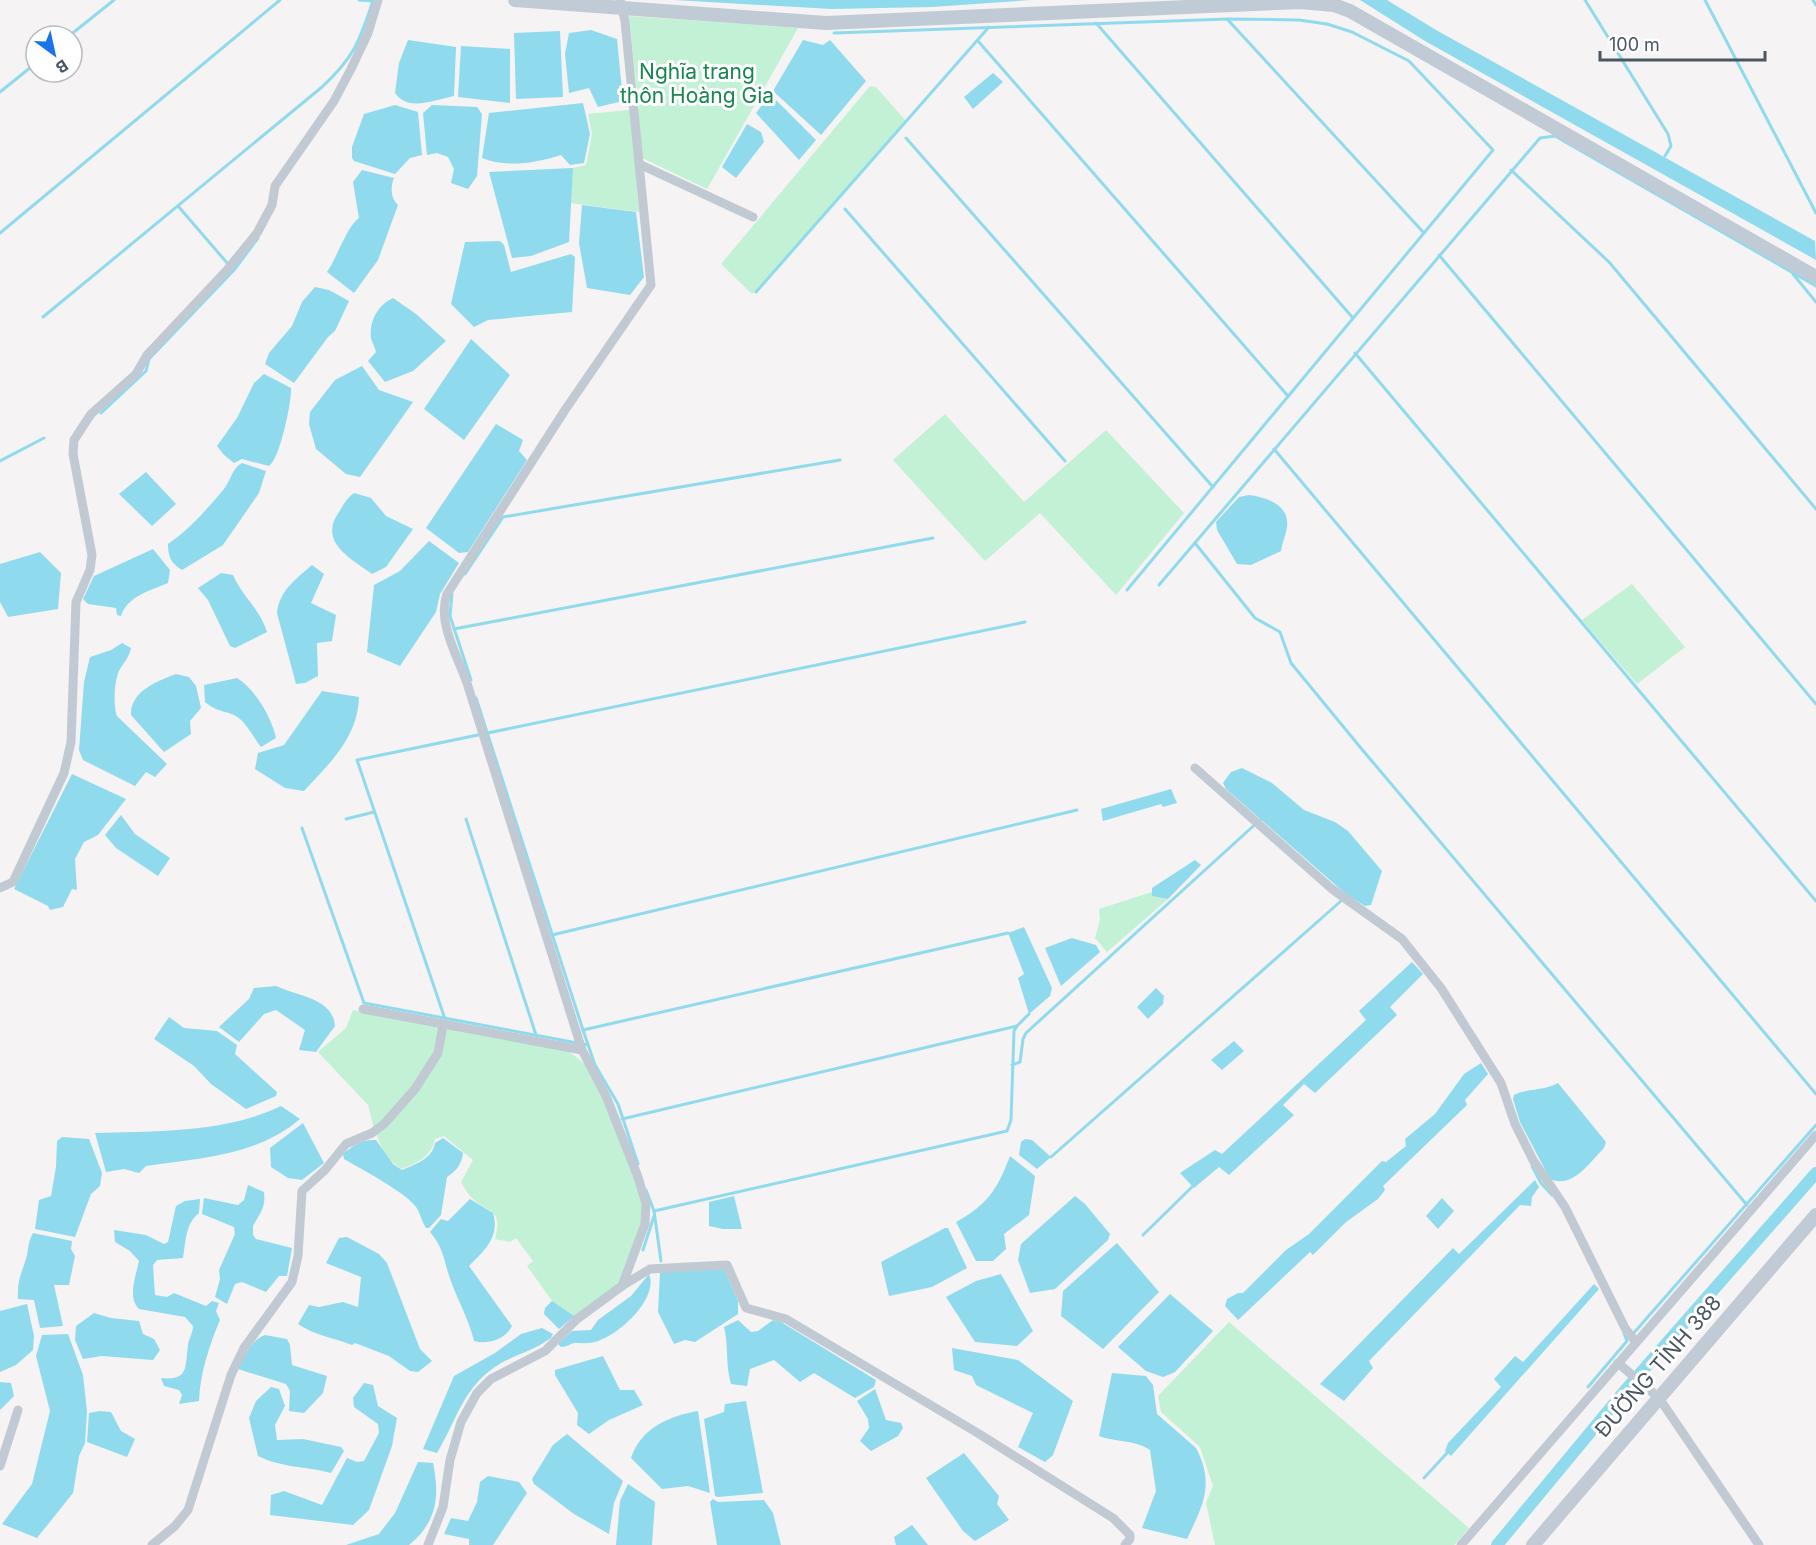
<svg xmlns="http://www.w3.org/2000/svg" width="1816" height="1545" font-family="Inter,sans-serif">
	<style>
		.green { fill: #c3f1d5 }
		.water { fill: #90daee }
		.lines { fill: none; stroke-linecap: round; stroke-linejoin: round }
		.stream { stroke: #90daee; stroke-width: 3 }
		.canal { stroke: #90daee; stroke-width: 12 }
		.street { stroke: #c1cad2; stroke-width: 9 }
		.secondary { stroke: #c1cbd6; stroke-width: 14 }
		.labels { text-anchor: middle; dominant-baseline: central; stroke-width: 6; stroke-linejoin: round; paint-order: stroke }
		.park-label { font-size: 21px; fill: #17864f; stroke: #fff }
		.street-label { font-size: 21px; fill: #4a5661; stroke: #fff }
	</style>
	<rect width="100%" height="100%" fill="#f5f3f3"/>
	<g class="green">
		<path d="M629,16L798,28L707,189L634,154L639,212L570,203L573,168L586,165L592,134L588,114L639,109Z"/>
		<path d="M870,86L876,87L906,121L776,271L752,294L721,264Z"/>
		<path d="M945,414L1024,502L1106,430L1184,513L1116,595L1040,513L985,561L893,460Z"/>
		<path d="M1632,584L1685,647L1637,684L1582,620Z"/>
		<path d="M1152,892V896L1168,899L1107,952L1095,938L1100,919L1099,909Z"/>
		<path d="M353,1010L440,1027C432,1074 405,1096 374,1129L368,1105L318,1052L346,1028Z"/>
		<path d="M444,1028L567,1050L586,1065L604,1098L636,1178L644,1205L643,1219L623,1278L615,1288L574,1316L555,1305L527,1266L533,1261L516,1238L510,1242L495,1239C503,1209 490,1214 472,1198C468,1194 464,1187 461,1182L473,1160L444,1136L435,1139C431,1157 418,1162 402,1169C387,1161 381,1148 376,1133L418,1089Z"/>
		<path d="M1229,1322L1469,1528L1454,1545H1215L1206,1503L1213,1486L1200,1447L1161,1412L1158,1396Z"/>
	</g>
	<g class="water">
		<path d="M674,0H1031L932,7L831,9Z"/>
		<path d="M1360,0H1387L1436,30L1815,241L1816,260L1425,41Z"/>
		<path d="M591,30L617,39L623,101L598,107L589,88L569,93L565,54L569,33Z"/>
		<path d="M560,31L563,97L516,99L514,33Z"/>
		<path d="M408,40L456,47L454,96C434,100 408,112 395,93L399,63Z"/>
		<path d="M803,40L823,45L830,40L866,81L821,135L773,91Z"/>
		<path d="M461,46L510,49V103L458,97Z"/>
		<path d="M993,73L1003,82L973,109L964,97Z"/>
		<path d="M770,94L816,140L799,160L756,113Z"/>
		<path d="M583,103L590,134L584,163L570,165L561,155C537,163 505,168 482,158L489,113Z"/>
		<path d="M395,105L418,112L422,155L410,158L395,174L354,161L352,158V147L364,114Z"/>
		<path d="M432,105L477,107L482,114L477,176L468,189L451,183L454,169L448,157L437,153L427,155L423,113Z"/>
		<path d="M747,124L761,132L764,142L736,178L722,167Z"/>
		<path d="M573,168L569,242L531,256L512,258L489,172Z"/>
		<path d="M362,170L394,178C390,187 391,199 398,205L378,260L354,293L327,272C337,258 347,226 359,218L353,182Z"/>
		<path d="M582,205L636,212L644,277L630,295L587,288L579,243Z"/>
		<path d="M500,241L504,245L511,272L571,254L575,257L572,312L488,320L474,327L451,304L465,242Z"/>
		<path d="M315,287L329,290L349,301L335,331L328,337L294,383L265,364L269,353L292,326L302,302Z"/>
		<path d="M393,298L416,314L446,341L413,371L385,382L368,361L376,352C375,347 372,343 371,338C369,321 378,305 393,298Z"/>
		<path d="M471,339L510,375L464,440L424,409Z"/>
		<path d="M362,366L379,390L413,402L360,477L346,474L316,449L309,424L310,412L335,380Z"/>
		<path d="M264,374L291,388C292,400 280,459 269,466L242,459L234,463L224,455L217,446L237,418L254,383Z"/>
		<path d="M496,424L523,440L519,451L527,460L468,552L459,553L426,528Z"/>
		<path d="M242,463L266,471L259,493L223,545L182,570C171,563 168,557 168,544C189,530 208,508 224,489C231,480 232,468 242,463Z"/>
		<path d="M146,472L176,504L152,526L119,494Z"/>
		<path d="M354,493L371,498L386,516L413,529L386,567L372,574C350,558 318,542 339,512C343,505 347,498 354,493Z"/>
		<path d="M1249,495C1266,497 1290,505 1287,527C1286,535 1282,543 1281,551L1251,565L1237,564L1217,530L1216,522L1239,497Z"/>
		<path d="M429,541L459,563L440,594L436,612L400,666L367,652L374,585L400,571Z"/>
		<path d="M153,549L170,570L168,583C152,590 127,596 121,616L117,615L116,608L88,604L83,599L94,576Z"/>
		<path d="M40,552L61,573L58,609L8,617L0,602V564Z"/>
		<path d="M312,565L324,574L311,603L336,615L332,641L317,643L318,676L305,683L296,684L277,613C279,591 296,579 312,565Z"/>
		<path d="M221,573L233,575C242,596 260,609 267,632L235,648L230,646L208,600L198,588Z"/>
		<path d="M122,643L131,648C129,657 125,661 120,669C114,679 113,706 117,716L167,764L155,777L146,772L135,786L83,760L79,750L84,682L90,657L111,650Z"/>
		<path d="M176,674L189,677L196,686L201,708L190,721L191,734L164,752L131,715C130,691 158,681 176,674Z"/>
		<path d="M237,678C255,689 272,718 276,738L261,747C254,738 248,726 240,719C230,710 219,714 205,702L204,685Z"/>
		<path d="M322,691L359,697C358,737 330,763 304,791L285,788L255,769L258,753L284,745Z"/>
		<path d="M1242,768L1272,783L1304,810L1335,822L1348,831L1382,871L1371,905L1365,906L1347,895L1226,789L1223,783L1231,772Z"/>
		<path d="M72,774L126,799L98,835L84,842L75,859L77,890L72,889L63,907L50,910L48,906L14,889Z"/>
		<path d="M1171,789L1177,803L1163,807L1161,804L1103,821L1101,809Z"/>
		<path d="M121,815L135,834L170,858L158,876L116,848L105,835Z"/>
		<path d="M1195,860L1201,865L1168,899L1152,896V888Z"/>
		<path d="M1024,927L1052,988L1050,996L1029,1014L1018,978L1024,974L1008,933Z"/>
		<path d="M1072,938L1096,945L1100,952L1061,986L1045,948Z"/>
		<path d="M1412,962L1423,974L1390,1007L1397,1015L1315,1093L1304,1084L1283,1105L1294,1115L1229,1175L1219,1167L1194,1188L1180,1173L1215,1150L1222,1154L1366,1020L1359,1011Z"/>
		<path d="M276,986C297,996 333,998 335,1026L316,1052L299,1050L305,1030L276,1010L264,1014L239,1042L219,1027L249,999L254,988Z"/>
		<path d="M1156,988L1164,996L1163,1004L1148,1019L1137,1007Z"/>
		<path d="M169,1017L184,1028L217,1031L237,1045L235,1054L277,1092L276,1096L246,1109L211,1084L194,1066L154,1039Z"/>
		<path d="M1234,1041L1244,1051L1222,1070L1211,1060Z"/>
		<path d="M1481,1063L1488,1074L1465,1100L1467,1105L1383,1186L1385,1190L1378,1199L1346,1222L1313,1255L1310,1252L1238,1320L1225,1306L1227,1299L1238,1293H1243L1286,1250L1309,1234L1382,1161L1386,1162L1406,1146L1405,1139L1435,1114L1464,1074Z"/>
		<path d="M1558,1083L1606,1142L1604,1148C1589,1163 1573,1189 1550,1179L1520,1122L1513,1099L1514,1095C1528,1088 1544,1091 1558,1083Z"/>
		<path d="M281,1106L300,1119C257,1156 200,1158 146,1166L139,1173L124,1169L106,1172L95,1133C157,1131 225,1133 281,1106Z"/>
		<path d="M303,1123L324,1163L302,1180L288,1178L271,1167L270,1148Z"/>
		<path d="M62,1137L89,1139L102,1173L100,1186L91,1194L75,1237L35,1229L39,1200L51,1196L56,1167L57,1141Z"/>
		<path d="M443,1138L463,1153C462,1164 456,1171 447,1177L441,1215L429,1228H426C422,1222 421,1216 418,1210C411,1195 361,1169 344,1159L343,1154C353,1145 363,1139 376,1140L393,1164L402,1170C416,1164 432,1159 435,1143Z"/>
		<path d="M1025,1139L1032,1140L1051,1157L1037,1169L1019,1155L1021,1142Z"/>
		<path d="M1010,1156L1035,1176L1029,1215L1004,1234L1006,1249L993,1261H976L956,1222C988,1204 997,1190 1010,1156Z"/>
		<path d="M1535,1180L1539,1187L1532,1197L1531,1206L1520,1205L1369,1361L1373,1368L1344,1401L1320,1384L1453,1248L1459,1254Z"/>
		<path d="M248,1185L264,1192C266,1208 260,1213 253,1226V1235L256,1239L292,1248L287,1276H279L266,1292L242,1282L235,1284L227,1304L215,1297L220,1279L219,1270L235,1234L234,1227L202,1214L204,1198L238,1205L244,1200Z"/>
		<path d="M734,1196L742,1229H723L709,1226V1202Z"/>
		<path d="M1075,1196L1085,1204L1110,1234L1108,1240L1055,1289L1030,1293L1018,1260L1021,1244Z"/>
		<path d="M1442,1198L1454,1211L1438,1229L1426,1216Z"/>
		<path d="M200,1199L199,1213C185,1224 186,1242 183,1258L157,1260L153,1265L155,1295L167,1297L174,1293L206,1306L212,1301L219,1303L216,1311L220,1320C209,1346 200,1374 199,1401L179,1404L182,1395L179,1390L164,1386L161,1378C189,1381 185,1367 188,1345C189,1338 193,1333 193,1326L185,1317L139,1309C127,1297 136,1276 139,1261L130,1251L115,1242L114,1230L146,1235L164,1244L168,1242L176,1206L185,1201Z"/>
		<path d="M470,1199L493,1213C500,1237 485,1250 469,1266L512,1326C506,1339 487,1345 474,1341C469,1320 459,1303 452,1284C444,1264 445,1249 430,1232L441,1219L448,1221Z"/>
		<path d="M945,1228H948L967,1268L932,1287L889,1296L881,1262Z"/>
		<path d="M33,1233L72,1241L71,1249L75,1256L69,1285H54L63,1326L40,1328L34,1300L18,1299C17,1284 20,1276 25,1262C29,1252 27,1243 33,1233Z"/>
		<path d="M347,1237L379,1254L387,1263L420,1349L432,1361L418,1372L410,1371L389,1356L355,1343L352,1345C334,1338 314,1335 298,1324L309,1305L319,1307L343,1302L358,1307L361,1277L326,1263L339,1238Z"/>
		<path d="M1117,1243L1159,1292L1103,1349L1061,1316L1063,1291Z"/>
		<path d="M724,1269L738,1301V1314L695,1342L685,1340L674,1344L658,1312L660,1272Z"/>
		<path d="M649,1274C659,1298 620,1334 598,1341C590,1344 583,1343 574,1343C570,1344 566,1347 561,1347L558,1344L572,1331L591,1330L598,1320L631,1296Z"/>
		<path d="M1001,1274L1033,1331L1017,1346L975,1342L946,1297L976,1281Z"/>
		<path d="M1594,1284L1599,1289L1451,1456L1445,1451L1448,1443L1501,1387L1494,1379L1515,1356L1523,1362Z"/>
		<path d="M1170,1294L1213,1331L1175,1372L1163,1377L1146,1371L1118,1347Z"/>
		<path d="M552,1301L574,1316L559,1329L544,1314L545,1308Z"/>
		<path d="M27,1304L34,1336L33,1350L16,1365L0,1372V1311Z"/>
		<path d="M94,1313L111,1318L139,1321L143,1334L154,1339L160,1350L153,1360L102,1356L83,1359L75,1340L76,1326Z"/>
		<path d="M738,1320L751,1332L758,1331L773,1320L781,1322L876,1380L874,1387L855,1398L814,1373L800,1382L774,1360L750,1369L747,1386L731,1384C725,1363 729,1346 724,1327Z"/>
		<path d="M542,1328L553,1334L551,1338C536,1349 518,1354 501,1363C463,1386 458,1418 437,1453L423,1449L454,1376L495,1353L521,1334Z"/>
		<path d="M68,1334L83,1375L87,1411L85,1443L79,1456L73,1493L37,1538L2,1524L32,1484L50,1411L36,1356L42,1335Z"/>
		<path d="M265,1335L287,1339L290,1345L292,1365L327,1376L323,1393L304,1413L289,1411L290,1391L286,1384L238,1369C244,1357 251,1340 265,1335Z"/>
		<path d="M952,1348L1018,1360L1073,1401L1053,1455L1045,1462L1018,1447L1033,1413L976,1385L972,1376L954,1370Z"/>
		<path d="M603,1356L620,1390H634L643,1405L609,1420L589,1434L577,1425L578,1413L555,1375V1370Z"/>
		<path d="M1112,1373L1146,1376L1153,1385L1157,1414L1196,1448C1215,1484 1203,1505 1187,1539L1142,1528L1156,1491L1150,1450C1136,1440 1115,1442 1099,1436Z"/>
		<path d="M0,1382L11,1383L14,1396L0,1410Z"/>
		<path d="M364,1383L373,1385L378,1406L397,1418L392,1446L369,1510L353,1525L270,1515L271,1495L284,1491L322,1505L347,1458L357,1462L364,1461L379,1433L378,1424L354,1407L353,1398Z"/>
		<path d="M271,1387L279,1389L285,1406L275,1425L277,1440L303,1439L341,1447L344,1451L331,1473C304,1466 283,1468 258,1456L249,1418L256,1401Z"/>
		<path d="M875,1389L886,1420L901,1423L903,1428L898,1436L871,1451L860,1441L869,1428L868,1419L857,1401Z"/>
		<path d="M746,1401L763,1493L718,1497L715,1496L704,1419L724,1412L725,1404Z"/>
		<path d="M100,1411L111,1412L121,1431L135,1439L127,1457L87,1442L89,1413Z"/>
		<path d="M698,1411L710,1493L688,1486L662,1489L631,1458C641,1428 669,1416 698,1411Z"/>
		<path d="M567,1434L623,1481L614,1503L609,1534L574,1514L534,1484L532,1479L553,1445Z"/>
		<path d="M964,1453L999,1496L997,1504L1009,1520L975,1541L963,1531L926,1478Z"/>
		<path d="M418,1462L433,1463C440,1497 437,1522 409,1545H346L379,1534L395,1513Z"/>
		<path d="M488,1476L519,1482L527,1493L493,1545H469V1539L444,1534L451,1518L468,1521L477,1502L480,1482Z"/>
		<path d="M628,1484L655,1502L652,1545H616L620,1501Z"/>
		<path d="M713,1499L718,1502L764,1500L773,1513L781,1545H717L710,1502Z"/>
		<path d="M912,1525L928,1545H896L894,1537Z"/>
	</g>
	<g class="lines">
		<g class="stream">
			<path d="M1585,0L1668,134L1671,146L1665,156"/>
			<path d="M1705,0L1816,213"/>
			<path d="M1813,0L1816,5"/>
			<path d="M1228,20L1424,233"/>
			<path d="M1096,23L1353,318"/>
			<path d="M834,33L1228,19L1299,20L1327,24L1352,32L1409,61L1493,150L1127,590"/>
			<path d="M69,36L114,0"/>
			<path d="M978,41L1288,396"/>
			<path d="M0,92L36,63"/>
			<path d="M906,138L1213,487"/>
			<path d="M1511,170L1609,262L1816,509"/>
			<path d="M178,206L228,264"/>
			<path d="M845,209L1065,461"/>
			<path d="M0,233L280,0"/>
			<path d="M1439,255L1816,704"/>
			<path d="M1793,274L1816,302"/>
			<path d="M756,292L989,27"/>
			<path d="M43,317L322,87C354,57 359,43 373,1L359,0"/>
			<path d="M1355,353L1816,901"/>
			<path d="M101,413L146,371L149,359L234,270L258,238"/>
			<path d="M1274,449L1816,1094"/>
			<path d="M0,461L44,438"/>
			<path d="M1195,543L1255,618L1280,632L1291,663L1360,747L1747,1205"/>
			<path d="M465,574L503,517L840,460"/>
			<path d="M1159,585L1540,138L1555,136L1816,286"/>
			<path d="M452,594L450,616L471,680"/>
			<path d="M454,629L933,538"/>
			<path d="M476,698L583,1030L595,1065L618,1104L638,1164"/>
			<path d="M346,819L374,812"/>
			<path d="M466,819L536,1035"/>
			<path d="M302,828L364,1003L588,1045"/>
			<path d="M552,935L1077,810"/>
			<path d="M445,1019L357,760L1025,622"/>
			<path d="M1018,1025L1029,1014"/>
			<path d="M583,1030L1008,933"/>
			<path d="M1012,1065L1020,1062L1023,1039L1026,1033L1261,819"/>
			<path d="M622,1119L1017,1026L1014,1031L1011,1120L1007,1131L654,1211"/>
			<path d="M1051,1157L1341,901"/>
			<path d="M1532,1166L1541,1183L1552,1195"/>
			<path d="M646,1190L654,1211L661,1261"/>
			<path d="M1143,1235L1193,1186"/>
			<path d="M643,1250L654,1216"/>
			<path d="M1632,1335L1816,1125"/>
			<path d="M1588,1387L1627,1341L1624,1333"/>
			<path d="M1424,1478L1447,1453"/>
		</g>
		<path class="canal" d="M1497,1545L1622,1394L1816,1173"/>
		<g class="street">
			<path d="M639,164L753,217"/>
			<path d="M1195,768L1332,889L1402,939L1441,988L1501,1083L1515,1124L1533,1160L1565,1207L1625,1328L1635,1341"/>
			<path d="M0,888L13,882L64,773L71,742L76,602L90,570L92,555L73,454L74,440L91,414L136,374L147,355L227,270L257,233L272,205L275,186L334,101L351,69L368,33L378,0"/>
			<path d="M363,1009L582,1050L467,683C457,655 437,622 447,594L565,410L651,285L625,21L620,0"/>
			<path d="M622,1286L650,1269L727,1265L746,1308L786,1319L976,1432L1113,1518L1130,1535V1539L1125,1545"/>
			<path d="M1618,1363L1659,1398L1759,1545"/>
			<path d="M0,1466L18,1410"/>
			<path d="M152,1545L175,1526L188,1510L231,1375L244,1348L292,1282L298,1256L302,1191L325,1170L346,1144L372,1133L384,1124L415,1089L438,1053L443,1025"/>
			<path d="M428,1545L443,1507L450,1460L461,1422L477,1393L491,1379L545,1351L577,1319L622,1286L645,1224L646,1204L638,1177L606,1096L582,1050"/>
			<path d="M1461,1545L1816,1135"/>
		</g>
		<g class="secondary">
			<path d="M515,0L826,23L1300,2L1334,5L1350,11L1816,277"/>
			<path d="M1533,1545L1816,1215"/>
		</g>
	</g>
	<g class="labels">
		<g class="park-label">
			<text x="697" y="71">Nghĩa trang<tspan x="697" dy="24">thôn Hoàng Gia</tspan></text>
		</g>
		<g class="street-label">
			<text transform="translate(1658 1366) rotate(-49)">ĐƯỜNG TỈNH 388</text>
		</g>
	</g>
	<g transform="translate(54 54) rotate(147)"><circle r="28" fill="#ffffff" stroke="#b7bbc0" stroke-width="1.5"/>
	<path d="M0-4.5L10 22L0 15L-10 22Z" fill="#1a73e8"/>
	<text y="-9" font-size="16" font-weight="bold" text-anchor="middle" fill="#4a5661">B</text>
	</g>
	<path d="M1600 51v9h165v-9" fill="none" stroke="#4a5661" stroke-width="3"/>
	<text x="1609" y="51" font-size="18" fill="#4a5661" stroke="#ffffff" stroke-width="4.5" paint-order="stroke">100 m</text>
</svg>
